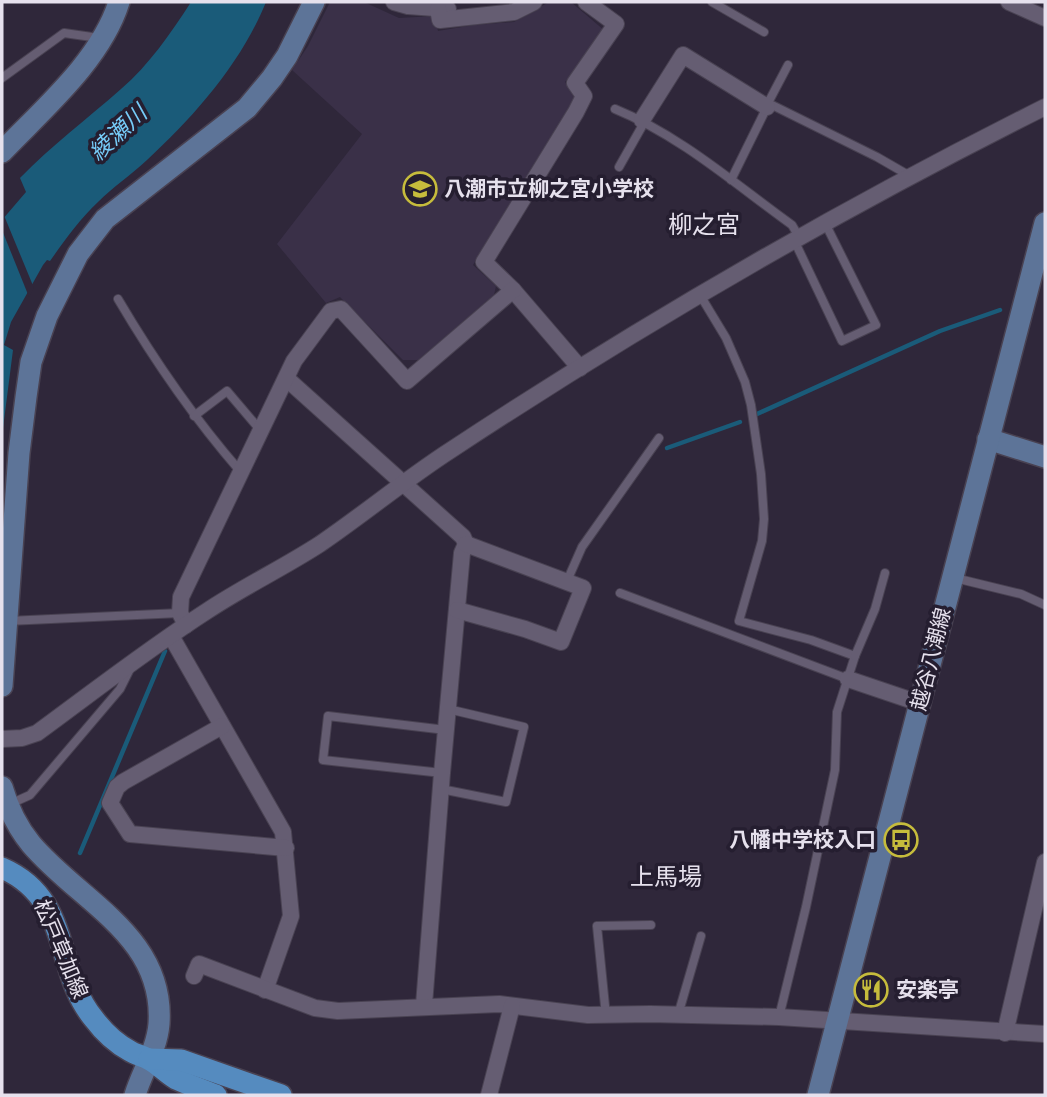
<svg xmlns="http://www.w3.org/2000/svg" width="1047" height="1097" font-family="'Times New Roman','Noto Sans JP',serif">
	<style>
		.built { fill: #3a3048 }
		.water { fill: #1a5b79 }
		.pier { fill: #2f273a }
		.lines { fill: none; stroke-linecap: round; stroke-linejoin: round }
		.stream { stroke: #1a5b79; stroke-width: 4.5 }
		.lane-casing { stroke: #494252; stroke-width: 10 }
		.street-casing { stroke: #494252; stroke-width: 18 }
		.secondary-casing { stroke: #494252; stroke-width: 24 }
		.primary-casing { stroke: #494252; stroke-width: 24 }
		.lane { stroke: #655d72; stroke-width: 8 }
		.street { stroke: #655d72; stroke-width: 16 }
		.secondary { stroke: #5d7498; stroke-width: 21 }
		.primary { stroke: #558bbf; stroke-width: 21 }
		.labels { text-anchor: middle; dominant-baseline: central; stroke-width: 7; stroke-linejoin: round; paint-order: stroke }
		.poi-label { font-size: 21px; font-weight: bold; fill: #e6e1ed; stroke: #251e30; text-anchor: start }
		.street-label { font-size: 21px; fill: #e6e1ed; stroke: #251e30 }
		.water-label { font-size: 23px; font-style: italic; fill: #76cbf8; stroke: #251e30 }
		.quarter-label { font-size: 24px; fill: #e6e1ed; stroke: #251e30 }
	</style>
	<rect width="100%" height="100%" fill="#2f273a"/>
	<path class="built" d="M330,2H364L399,18L434,16L438,31L474,25L514,22L549,2H571L605,31L565,82L578,98L473,265L496,286L494,295L418,360H403L340,297L326,303L277,244L362,134L292,70L308,46Z"/>
	<path class="water" d="M191,2H266C242,62 194,117 147,160C131,175 113,187 98,202C79,220 65,240 50,261L47,260L43,265L11,322L4,345L13,350L2,436V220L26,192L20,178C51,146 87,119 121,89C149,65 171,33 191,2Z"/>
	<path class="pier" d="M3,213L34,288L29,297L2,230Z"/>
	<g class="lines">
		<g class="stream">
			<path d="M757,414L940,331L1000,310"/>
			<path d="M667,448L740,422"/>
			<path d="M80,853L165,651"/>
		</g>
		<defs>
			<g id="lane">
				<path d="M712,2L764,32"/>
				<path d="M788,65L768,103L877,157L910,176"/>
				<path d="M2,78L64,33L99,38"/>
				<path d="M615,109C681,136 735,184 792,225L799,237"/>
				<path d="M619,167L645,121"/>
				<path d="M731,180L768,105"/>
				<path d="M794,240L842,341L876,325L825,223"/>
				<path d="M700,295L726,338L745,382L751,405L761,474L764,519L762,541L739,621L811,640L855,656L837,712L835,770L806,907L779,1017"/>
				<path d="M118,299C154,360 193,417 240,471"/>
				<path d="M194,416L227,391L261,431"/>
				<path d="M955,578L1021,594L1045,605"/>
				<path d="M567,581L582,547L659,438"/>
				<path d="M620,593L848,679"/>
				<path d="M8,621L180,613"/>
				<path d="M855,656L875,609L885,573"/>
				<path d="M442,773L323,760L328,716L446,730"/>
				<path d="M441,789L506,802L524,727L448,709"/>
				<path d="M10,804L30,795L120,689L130,669"/>
				<path d="M678,1015L701,936"/>
				<path d="M606,1016L597,926L651,925"/>
			</g>
			<g id="street">
				<path d="M394,2L408,6L448,9"/>
				<path d="M1009,2L1045,18"/>
				<path d="M438,9L440,20L514,12L534,2"/>
				<path d="M642,120L683,55L767,107"/>
				<path d="M580,368L513,290L484,262L576,112L584,96L575,83L616,24L586,2"/>
				<path d="M287,379L463,537L466,544L462,553L442,773L424,1005"/>
				<path d="M457,610L525,629L561,642L583,588L466,544"/>
				<path d="M186,625L180,613L181,597L294,361L331,311L341,309L407,381L513,290"/>
				<path d="M171,636L283,832L291,916L265,990"/>
				<path d="M848,679L919,703"/>
				<path d="M222,726L123,782L117,787L110,803L130,834L286,848"/>
				<path d="M2,739L22,738L37,733C93,692 148,649 207,611C243,587 283,568 320,544C364,514 406,479 451,450C642,324 841,209 1045,107"/>
				<path d="M194,976L199,964L315,1008L338,1011L499,1004L588,1015L650,1014L779,1017L1045,1034"/>
				<path d="M1005,1033L1045,862"/>
				<path d="M489,1095L512,1006"/>
			</g>
			<g id="secondary">
				<path d="M2,152C43,109 101,60 119,2"/>
				<path d="M988,439L1045,457"/>
				<path d="M2,686L19,453L26,397L31,362L47,316L78,254L105,219L247,108L272,78L287,56L314,2"/>
				<path d="M2,787C8,808 17,827 31,844C80,902 165,936 159,1024C157,1049 142,1072 135,1095"/>
				<path d="M818,1095L1045,223"/>
			</g>
			<g id="primary">
				<path d="M2,868C73,899 53,970 94,1019C103,1031 117,1044 130,1051C136,1055 144,1056 150,1060C159,1065 167,1074 176,1079C189,1085 203,1090 216,1095"/>
				<path d="M149,1059L181,1060L281,1095"/>
			</g>
		</defs>
		<use href="#lane" class="lane-casing"/>
		<use href="#street" class="street-casing"/>
		<use href="#secondary" class="secondary-casing"/>
		<use href="#primary" class="primary-casing"/>
		<use href="#lane" class="lane"/>
		<use href="#street" class="street"/>
		<use href="#secondary" class="secondary"/>
		<use href="#primary" class="primary"/>
	</g>
	<defs>
		<symbol id="school-ring" viewBox="-11 -11 22 22"><circle r="9.5" fill="#251e30" stroke="#c6bc3c" stroke-width="1.5"/><path d="M0-5L7-2L0 1L-7-2ZM-4 1L0 2.5L4 1V4Q0 6-4 4Z" fill="#c6bc3c"/></symbol>
		<symbol id="bus-ring" viewBox="-11 -11 22 22"><circle r="9.5" fill="#251e30" stroke="#c6bc3c" stroke-width="1.5"/><path d="M-5-6H5V4H4V6H2V4H-2V6H-4V4H-5ZM-3.5-4V0h7V-4ZM-3.5 1.2v1.5H-2V1.2ZM2 1.2v1.5H3.5V1.2Z" fill="#c6bc3c"/></symbol>
		<symbol id="restaurant-ring" viewBox="-11 -11 22 22"><circle r="9.5" fill="#251e30" stroke="#c6bc3c" stroke-width="1.5"/><path d="M-5-6h1v4h1v-4h1v4h1v-4h1v5L-1.5 .5V6h-2V.5L-5-1ZM5-6V6H3V1.5H1.5Q1.5-4 5-6Z" fill="#c6bc3c"/></symbol>
	</defs>
	<g fill-rule="evenodd">
		<use href="#school-ring" x="401" y="170" width="38" height="38"/>
		<use href="#bus-ring" x="882" y="821" width="38" height="38"/>
		<use href="#restaurant-ring" x="852" y="971" width="38" height="38"/>
	</g>
	<g class="labels">
		<g class="poi-label">
			<text x="444" y="189">八潮市立柳之宮小学校</text>
			<text x="876" y="840" text-anchor="end">八幡中学校入口</text>
			<text x="896" y="990">安楽亭</text>
		</g>
		<g class="street-label">
			<text transform="translate(931 659) rotate(-76)">越谷八潮線</text>
			<text transform="translate(61 949) rotate(67)">松戸草加線</text>
		</g>
		<g class="water-label">
			<text transform="translate(118 133) rotate(-43)">綾瀬川</text>
		</g>
		<g class="quarter-label">
			<text x="704" y="225">柳之宮</text>
			<text x="666" y="877">上馬場</text>
		</g>
	</g>
	<rect width="1047" height="1097" fill="none" stroke="#e6e1ed" stroke-width="7"/>
</svg>
